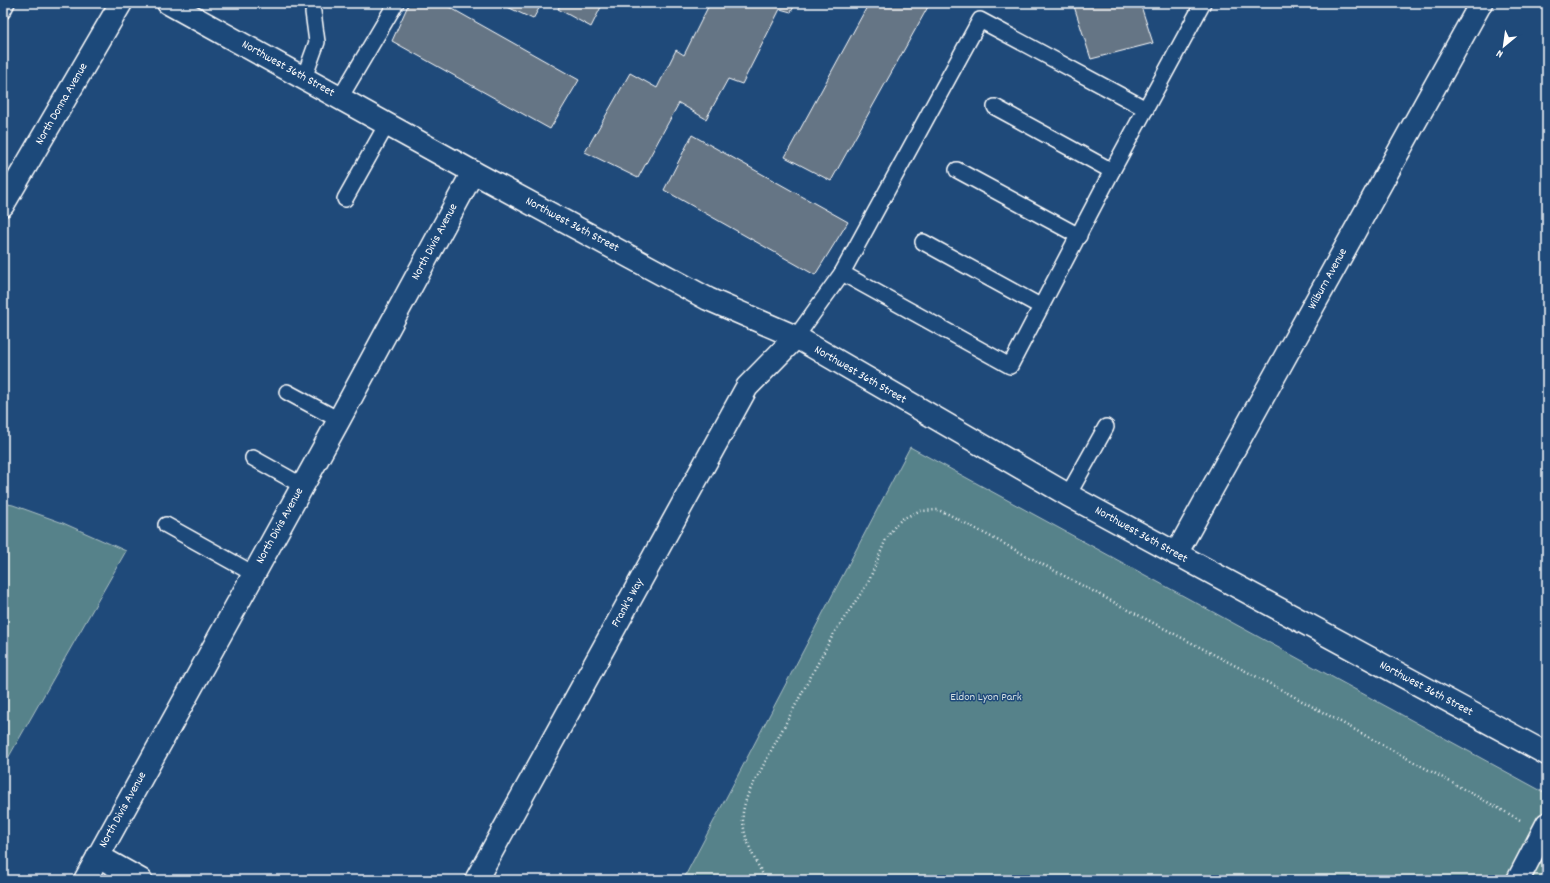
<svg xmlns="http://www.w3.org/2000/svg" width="1550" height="883" font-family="Dekko,sans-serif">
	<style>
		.green { fill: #57828a; stroke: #abc0c4 }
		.building { fill: #657585; stroke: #fff }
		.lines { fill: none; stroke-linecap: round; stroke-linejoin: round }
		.service-casing { stroke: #fff; stroke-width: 18 }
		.minor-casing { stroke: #fff; stroke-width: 25 }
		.tertiary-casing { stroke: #fff; stroke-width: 25 }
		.path { stroke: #fff; stroke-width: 2.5; stroke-dasharray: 1 3; stroke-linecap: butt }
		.service { stroke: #1f4a7a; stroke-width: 15 }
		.minor { stroke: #1f4a7a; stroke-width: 22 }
		.tertiary { stroke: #1f4a7a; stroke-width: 22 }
		.labels { text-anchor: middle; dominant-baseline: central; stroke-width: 3; stroke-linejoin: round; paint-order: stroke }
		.street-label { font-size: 12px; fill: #fff; stroke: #1f4a7a }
		.park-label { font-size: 12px; fill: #d5e0e2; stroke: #1f4a7a }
	</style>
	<rect width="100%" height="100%" fill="#1f4a7a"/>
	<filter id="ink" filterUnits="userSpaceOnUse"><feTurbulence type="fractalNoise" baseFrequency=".025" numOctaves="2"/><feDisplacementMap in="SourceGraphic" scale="8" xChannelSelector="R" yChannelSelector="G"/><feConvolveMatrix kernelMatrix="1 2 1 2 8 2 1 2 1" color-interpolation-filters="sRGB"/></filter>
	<g filter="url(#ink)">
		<g class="green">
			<path d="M910,447L1547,794V880H683Z"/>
			<path d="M3,503L13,505L63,523L126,551L3,767Z"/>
		</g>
		<g class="building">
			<path d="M409,3H442L579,80L550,129L392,41Z"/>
			<path d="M499,3H542L533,19Z"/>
			<path d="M561,3H603L591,27L558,9Z"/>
			<path d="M710,3H796L791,12L780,9L742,84L728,79L706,119L679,103L638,178L585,152L630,73L657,88L676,50L684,55Z"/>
			<path d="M869,3H925L929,5L831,181L785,157Z"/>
			<path d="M1073,3H1140L1153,43L1091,59Z"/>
			<path d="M692,135L848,222L815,275L664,190Z"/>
		</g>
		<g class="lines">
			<defs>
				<g id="service">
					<path d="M3,11L7,3"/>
					<path d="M304,78L317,42L313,12"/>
					<path d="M340,98L396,3"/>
					<path d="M995,107L1112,171"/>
					<path d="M957,170L1079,236"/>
					<path d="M345,199L387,124"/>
					<path d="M923,242L1040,306"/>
					<path d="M842,273L1010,366L1112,171L1203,3"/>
					<path d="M796,337L842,273L980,20L1146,109"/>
					<path d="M287,392L339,420"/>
					<path d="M253,458L303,486"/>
					<path d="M1068,495L1106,427"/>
					<path d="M166,525L254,574"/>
				</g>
				<g id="minor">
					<path d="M3,205L121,3"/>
					<path d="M1176,554L1481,3"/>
					<path d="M98,856L141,880"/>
					<path d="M85,880L339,420L473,172"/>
					<path d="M476,880L747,387L796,337"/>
					<path d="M1518,880L1547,824"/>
				</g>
				<path id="tertiary" d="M168,3L473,172L708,299L796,337L1068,495L1547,754"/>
			</defs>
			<use href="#service" class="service-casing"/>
			<use href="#minor" class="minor-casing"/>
			<use href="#tertiary" class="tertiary-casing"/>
			<path class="path" d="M766,880C755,860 741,836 743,812C744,806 746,800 748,794L834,633L868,583L886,539L895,526L902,519L919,511L938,510L948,514L1117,604L1282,690L1522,821"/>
			<use href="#service" class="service"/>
			<use href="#minor" class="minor"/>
			<use href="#tertiary" class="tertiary"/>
		</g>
	</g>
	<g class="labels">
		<g class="street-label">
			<text transform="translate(288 69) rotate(29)">Northwest 36th Street</text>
			<text transform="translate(62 104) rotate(-60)">North Donna Avenue</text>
			<text transform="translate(572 225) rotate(28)">Northwest 36th Street</text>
			<text transform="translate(435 242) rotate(-62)">North Divis Avenue</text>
			<text transform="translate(1328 279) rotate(-61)">Wilburn Avenue</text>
			<text transform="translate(860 375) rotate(30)">Northwest 36th Street</text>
			<text transform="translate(280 526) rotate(-61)">North Divis Avenue</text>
			<text transform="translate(1141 535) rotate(29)">Northwest 36th Street</text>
			<text transform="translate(628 603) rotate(-61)">Frank's Way</text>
			<text transform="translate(1426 689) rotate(28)">Northwest 36th Street</text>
			<text transform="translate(123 810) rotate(-61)">North Divis Avenue</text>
		</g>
		<g class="park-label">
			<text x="986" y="697">Eldon Lyon Park</text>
		</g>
	</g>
	<rect width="1550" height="883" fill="none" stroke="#1f4a7a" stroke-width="16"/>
	<rect x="8" y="8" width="1534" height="867" fill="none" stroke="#fff" stroke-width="1.5" filter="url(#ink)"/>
	<g transform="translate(1504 46) rotate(209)" stroke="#1f4a7a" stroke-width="3" paint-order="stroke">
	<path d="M0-3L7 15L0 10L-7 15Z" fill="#ffffff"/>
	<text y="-6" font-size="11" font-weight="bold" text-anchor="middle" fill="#ffffff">N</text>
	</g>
</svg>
